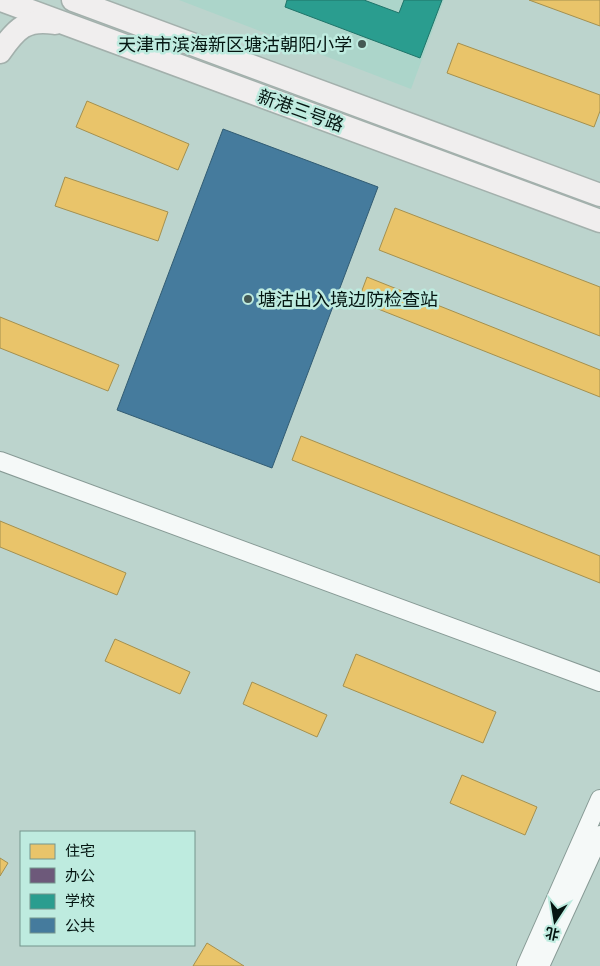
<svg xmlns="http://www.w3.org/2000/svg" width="600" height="966" font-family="Lato,'Noto Sans SC',sans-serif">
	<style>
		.built { fill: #acd5ca }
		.homes { fill: #e9c46a; stroke: #a4904f }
		.offices { fill: #6d597a; stroke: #4e455a }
		.schools { fill: #2a9d8f; stroke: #1f7469 }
		.public { fill: #457b9d; stroke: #325c73 }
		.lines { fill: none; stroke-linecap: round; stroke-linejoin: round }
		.minor-casing { stroke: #879a95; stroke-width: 20 }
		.major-casing { stroke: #a3b0ac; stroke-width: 25 }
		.minor { stroke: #f5f9f8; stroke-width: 18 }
		.major { stroke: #f0eeee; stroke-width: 22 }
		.poi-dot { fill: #445853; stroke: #beebdf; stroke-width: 2 }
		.labels { text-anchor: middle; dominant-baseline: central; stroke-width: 5; stroke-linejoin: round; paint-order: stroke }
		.poi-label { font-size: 18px; fill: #041511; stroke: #beebdf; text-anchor: end }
		.street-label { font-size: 18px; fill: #041511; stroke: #beebdf }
	</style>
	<rect width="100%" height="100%" fill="#bcd4cd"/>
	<path class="built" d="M179,0H444L411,89Z"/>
	<g class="homes">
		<path d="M529,0H600V26Z"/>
		<path d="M458,43L600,95V111L594,127L447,73Z"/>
		<path d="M87,101L189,144L178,170L76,127Z"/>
		<path d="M65,177L168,212L158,241L55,206Z"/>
		<path d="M395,208L600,287V336L379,250Z"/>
		<path d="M367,277L600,370V397L358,301Z"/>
		<path d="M0,317L119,365L108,391L0,348Z"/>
		<path d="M301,436L600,556V583L292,460Z"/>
		<path d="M0,521L126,573L117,595L0,547Z"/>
		<path d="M115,639L190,672L180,694L105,661Z"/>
		<path d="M356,654L496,712L483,743L343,686Z"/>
		<path d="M252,682L327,715L317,737L243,704Z"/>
		<path d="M462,775L537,807L525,835L450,803Z"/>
		<path d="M0,858L8,863L0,876Z"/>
		<path d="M207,943L244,966H193Z"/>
	</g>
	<g class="offices">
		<path d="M199,224L325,269L308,319L182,274Z"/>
		<path d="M155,354L278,405L257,457L134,406Z"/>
	</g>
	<path class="schools" d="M287,0H364L399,13L404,0H442L420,58L285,7Z"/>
	<path class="public" d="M223,129L378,187L272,468L117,410Z"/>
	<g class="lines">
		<defs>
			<g id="minor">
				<path d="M0,461L600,682"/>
				<path d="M526,966L600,799"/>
				<path d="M540,966L600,835"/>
			</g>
			<g id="major">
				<path d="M1,0L600,221"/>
				<path d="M73,0L600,195"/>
				<path d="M0,52C16,29 26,18 55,23"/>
			</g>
		</defs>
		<use href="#minor" class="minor-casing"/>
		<use href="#major" class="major-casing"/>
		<use href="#minor" class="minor"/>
		<use href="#major" class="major"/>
	</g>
	<g class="poi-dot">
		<circle cx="362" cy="44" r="5"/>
		<circle cx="248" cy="299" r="5"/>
	</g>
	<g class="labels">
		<g class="poi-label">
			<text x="352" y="44">天津市滨海新区塘沽朝阳小学</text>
			<text x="258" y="299" text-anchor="start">塘沽出入境边防检查站</text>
		</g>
		<g class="street-label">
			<text transform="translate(301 110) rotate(20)">新港三号路</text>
		</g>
	</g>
	<rect x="20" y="831" width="175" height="115" fill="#beebdf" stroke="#74958d"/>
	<rect x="30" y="844" width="25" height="15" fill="#e9c46a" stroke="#74958d"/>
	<text x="65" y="856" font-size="15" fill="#041511">住宅</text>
	<rect x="30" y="868" width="25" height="15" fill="#6d597a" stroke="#74958d"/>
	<text x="65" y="881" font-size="15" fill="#041511">办公</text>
	<rect x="30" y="894" width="25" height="15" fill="#2a9d8f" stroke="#74958d"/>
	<text x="65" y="906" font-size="15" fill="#041511">学校</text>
	<rect x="30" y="918" width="25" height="15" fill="#457b9d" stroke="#74958d"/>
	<text x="65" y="931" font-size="15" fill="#041511">公共</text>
	<g transform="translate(555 921) rotate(192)" stroke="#beebdf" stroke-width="4" paint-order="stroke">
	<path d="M0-4L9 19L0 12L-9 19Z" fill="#041511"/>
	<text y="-8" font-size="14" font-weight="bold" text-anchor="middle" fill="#041511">北</text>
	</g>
</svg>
